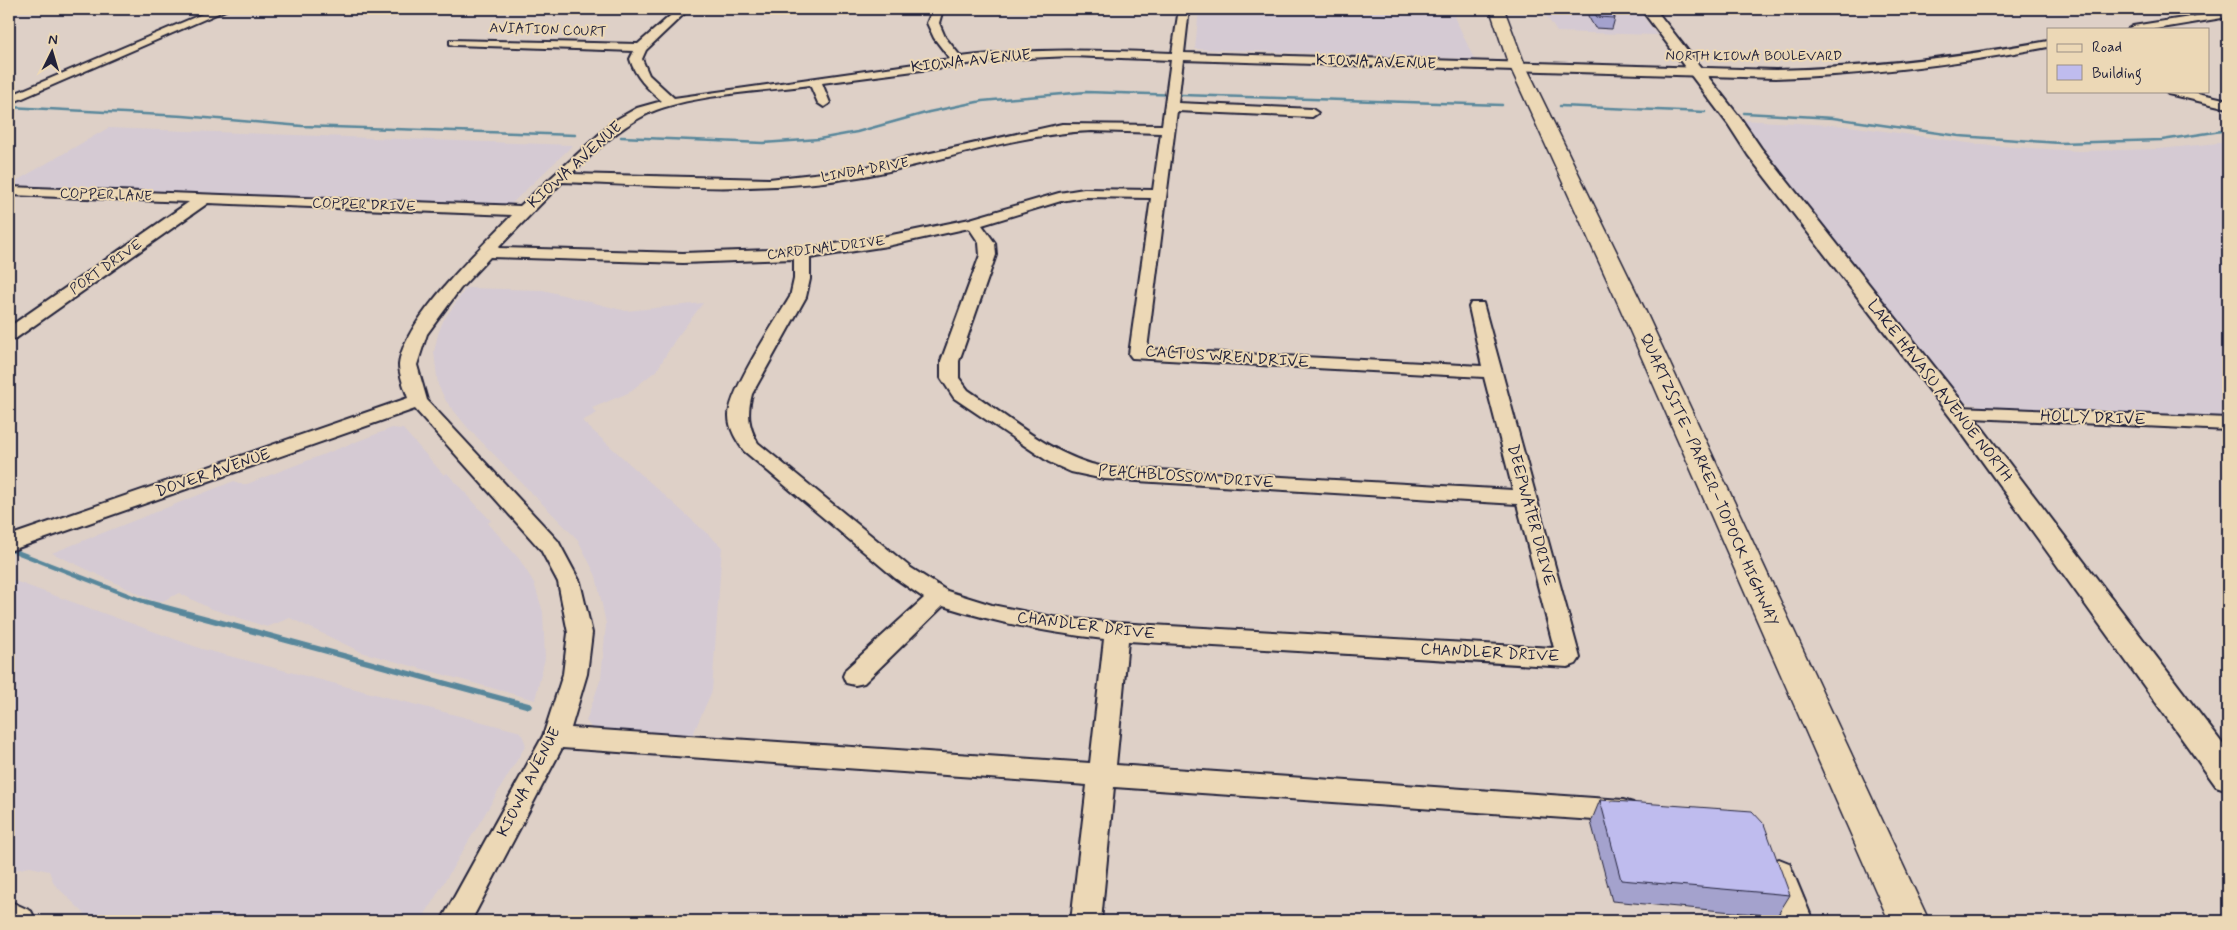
<svg xmlns="http://www.w3.org/2000/svg" width="2237" height="930" font-family="Mynerve,sans-serif">
	<style>
		.built { fill: #d5cad3 }
		.lines { fill: none; stroke-linecap: round; stroke-linejoin: round }
		.stream-far2 { stroke: #59879b; stroke-width: 2.5 }
		.stream-far1 { stroke: #59879b; stroke-width: 4.5 }
		.stream { stroke: #59879b; stroke-width: 5.5 }
		.minor-casing { stroke: #22223b; stroke-width: 4 }
		.major-casing { stroke: #22223b; stroke-width: 4 }
		.highway-casing { stroke: #22223b; stroke-width: 3 }
		.minor { fill: #ecd8b6; fill-rule: evenodd }
		.major { fill: #ecd8b6; fill-rule: evenodd }
		.highway { fill: #ecd8b6; fill-rule: evenodd }
		.wall { fill: #a4a2cd; stroke: #22223b }
		.building { fill: #bfbcee; stroke: #22223b }
		.labels { text-anchor: middle; dominant-baseline: central; stroke-width: 4; stroke-linejoin: round; paint-order: stroke }
		.far-street-label { font-size: 14px; fill: #22223b; stroke: #ecd8b6 }
		.street-label { font-size: 16px; fill: #22223b; stroke: #ecd8b6 }
	</style>
	<rect width="100%" height="100%" fill="#ded0c7"/>
	<filter id="ink" filterUnits="userSpaceOnUse"><feTurbulence type="fractalNoise" baseFrequency=".02" numOctaves="2"/><feDisplacementMap in="SourceGraphic" scale="10" xChannelSelector="R" yChannelSelector="G"/><feConvolveMatrix kernelMatrix="1 2 1 2 8 2 1 2 1" color-interpolation-filters="sRGB"/></filter>
	<g filter="url(#ink)">
		<g class="built">
			<path d="M1199,9H1451L1474,59L1195,49Z"/>
			<path d="M1542,9L1638,10L1657,35L1557,32Z"/>
			<path d="M1743,120L1849,126L1982,145L2079,151L2160,149L2228,142V418L1980,406L1962,402L1951,396Z"/>
			<path d="M108,128L374,138L573,145L510,205L9,185Z"/>
			<path d="M466,288L543,290L626,311L703,303L675,340L657,370L628,393L592,408L597,413L582,421L722,547L712,691L693,734L594,731L586,721L601,678L606,624L596,576L578,540L467,427L446,401L438,385L434,352L438,334L443,321Z"/>
			<path d="M392,428L403,429L444,475L447,473L491,521L488,523L520,560L534,583L543,612L545,658L535,700L361,652L290,618L267,627L209,608L179,593L163,601H154L52,553L234,481L238,484H247Z"/>
			<path d="M9,579L202,649L521,732L526,745L421,921L91,920L54,884L49,871L30,867L9,871Z"/>
		</g>
		<g class="lines">
			<g class="stream-far2">
				<path d="M1560,106L1705,112"/>
				<path d="M9,107L183,116L302,126L575,135"/>
				<path d="M1744,113L1833,118L1959,136L2060,143L2162,140L2228,130"/>
				<path d="M621,137L763,143L819,139L857,132L929,112L982,101L1086,92L1502,105"/>
			</g>
			<path class="stream-far1" d="M9,549L148,603"/>
			<path class="stream" d="M145,602L529,706"/>
			<defs>
				<g id="minor">
					<path d="M214,9H228L9,104V96Z"/>
					<path d="M678,9H689L646,50L642,59L649,75L674,98L950,59L934,38L927,23L933,9H943L939,23L945,37L961,57C1032,48 1101,50 1172,53L1179,9H1189L1184,53L1775,70C1867,68 1957,57 2048,41V47C1958,64 1867,75 1775,78L1183,60L1178,103L1312,109L1318,113L1312,117L1177,111L1147,349L1482,366L1469,307L1471,303H1483L1580,658L1576,664L1568,667L1128,641L1116,765L1623,800L1633,803L1637,811L1633,819L1623,822L1114,787L1101,921H1071L1087,785L562,748L471,921H441L543,736L563,674L568,633L558,582L541,550L415,409L9,551V536L408,398C405,389 399,374 399,365C402,321 482,247 512,215L208,203L15,339L9,340V327L189,202L9,195V187L520,206L614,121L637,108L662,101C648,89 635,77 630,59L634,51L454,45L450,44V40L638,44ZM1071,56L1171,60L1162,125L1062,124L858,169L769,179L571,174C594,152 617,129 645,115C684,95 765,91 810,85L818,103L824,107L830,103L822,83L1006,59ZM1092,131L1161,133L1153,190L1084,189L1059,193L970,219L887,236L802,249L683,253L498,248L562,182C661,186 760,194 858,177C936,164 1012,134 1092,131ZM1084,197L1151,198L1129,354L1132,358L1484,377L1513,490L1104,467C1053,457 1010,418 968,390L959,378V361L996,255L995,243L982,225L1061,201ZM969,228L979,243L980,255L941,361V378L954,398L1049,462L1071,472L1104,479L1517,504L1554,648L1117,623L1053,617L992,605L947,591L911,568L758,443C748,426 747,413 752,394L806,297L810,279V258L887,246ZM490,257L683,263L794,259V279L790,297C775,322 729,391 729,416C729,429 737,441 744,451L895,578L924,598L846,669L843,676L846,683L855,685L864,683L943,606C997,623 1049,633 1104,639L1090,763L571,728L587,674L592,633L580,582L558,541L427,400L417,365L427,334L460,289Z"/>
					<path d="M2228,11V17L2156,29H2128L2133,26Z"/>
					<path d="M2166,91H2189L2228,100V108L2168,94Z"/>
					<path d="M1959,407L2228,418V430L1952,417L1950,413L1952,409Z"/>
					<path d="M1779,859L1789,863L1813,921H1783L1765,872L1769,863Z"/>
					<path d="M9,901L31,911L36,921H9Z"/>
				</g>
				<path id="major" d="M1641,9H1655L1741,119L1761,148L1967,408L2228,751V790L2216,786L1951,418L1748,155L1728,124Z"/>
				<path id="highway" d="M1490,9H1504L1523,60L1644,308L1929,921H1889L1620,308L1507,60Z"/>
			</defs>
			<use href="#minor" class="minor-casing"/>
			<use href="#major" class="major-casing"/>
			<use href="#highway" class="highway-casing"/>
			<use href="#minor" class="minor"/>
			<use href="#major" class="major"/>
			<use href="#highway" class="highway"/>
		</g>
		<g class="wall">
			<path d="M1589,9H1609L1615,18L1612,29L1595,28L1588,16Z"/>
			<path d="M1600,800L1790,895L1777,916L1612,901L1591,822Z"/>
		</g>
		<g class="building">
			<path d="M1592,9H1609L1615,18L1597,17Z"/>
			<path d="M1600,800L1752,811L1764,824L1790,895L1621,880Z"/>
		</g>
	</g>
	<g class="labels">
		<g class="far-street-label">
			<text transform="translate(548 30) rotate(2)">AVIATION COURT</text>
			<text x="1754" y="56">NORTH KIOWA BOULEVARD</text>
			<text transform="translate(865 170) rotate(-10)">LINDA DRIVE</text>
			<text transform="translate(106 195) rotate(2)">COPPER LANE</text>
			<text transform="translate(364 205) rotate(2)">COPPER DRIVE</text>
			<text transform="translate(826 248) rotate(-7)">CARDINAL DRIVE</text>
			<text transform="translate(106 267) rotate(-35)">PORT DRIVE</text>
		</g>
		<g class="street-label">
			<text transform="translate(971 61) rotate(-6)">KIOWA AVENUE</text>
			<text transform="translate(1376 62) rotate(2)">KIOWA AVENUE</text>
			<text transform="translate(575 165) rotate(-42)">KIOWA AVENUE</text>
			<text transform="translate(1227 357) rotate(4)">CACTUS WREN DRIVE</text>
			<text transform="translate(1940 391) rotate(52)">LAKE HAVASU AVENUE NORTH</text>
			<text transform="translate(2093 418) rotate(2)">HOLLY DRIVE</text>
			<text transform="translate(213 473) rotate(-19)">DOVER AVENUE</text>
			<text transform="translate(1186 477) rotate(4)">PEACHBLOSSOM DRIVE</text>
			<text transform="translate(1709 480) rotate(66)">QUARTZSITE–PARKER–TOPOCK HIGHWAY</text>
			<text transform="translate(1531 515) rotate(75)">DEEPWATER DRIVE</text>
			<text transform="translate(1086 626) rotate(7)">CHANDLER DRIVE</text>
			<text transform="translate(1490 653) rotate(3)">CHANDLER DRIVE</text>
			<text transform="translate(529 782) rotate(-63)">KIOWA AVENUE</text>
		</g>
	</g>
	<rect width="2237" height="930" fill="none" stroke="#ecd8b6" stroke-width="30"/>
	<rect x="15" y="15" width="2207" height="900" fill="none" stroke="#22223b" stroke-width="2" filter="url(#ink)"/>
	<rect x="2047" y="28" width="162" height="65" fill="#ecd8b6" stroke="#9b8f85"/>
	<rect x="2057" y="44" width="25" height="8" fill="#ecd8b6" stroke="#9b8f85"/>
	<text x="2092" y="52" font-size="15" fill="#22223b">Road</text>
	<rect x="2057" y="65" width="25" height="15" fill="#bfbcee" stroke="#9b8f85"/>
	<text x="2092" y="78" font-size="15" fill="#22223b">Building</text>
	<g transform="translate(52 52) rotate(5)" stroke="#ecd8b6" stroke-width="4" paint-order="stroke">
	<path d="M0-4L9 19L0 12L-9 19Z" fill="#22223b"/>
	<text y="-8" font-size="14" font-weight="bold" text-anchor="middle" fill="#22223b">N</text>
	</g>
</svg>
